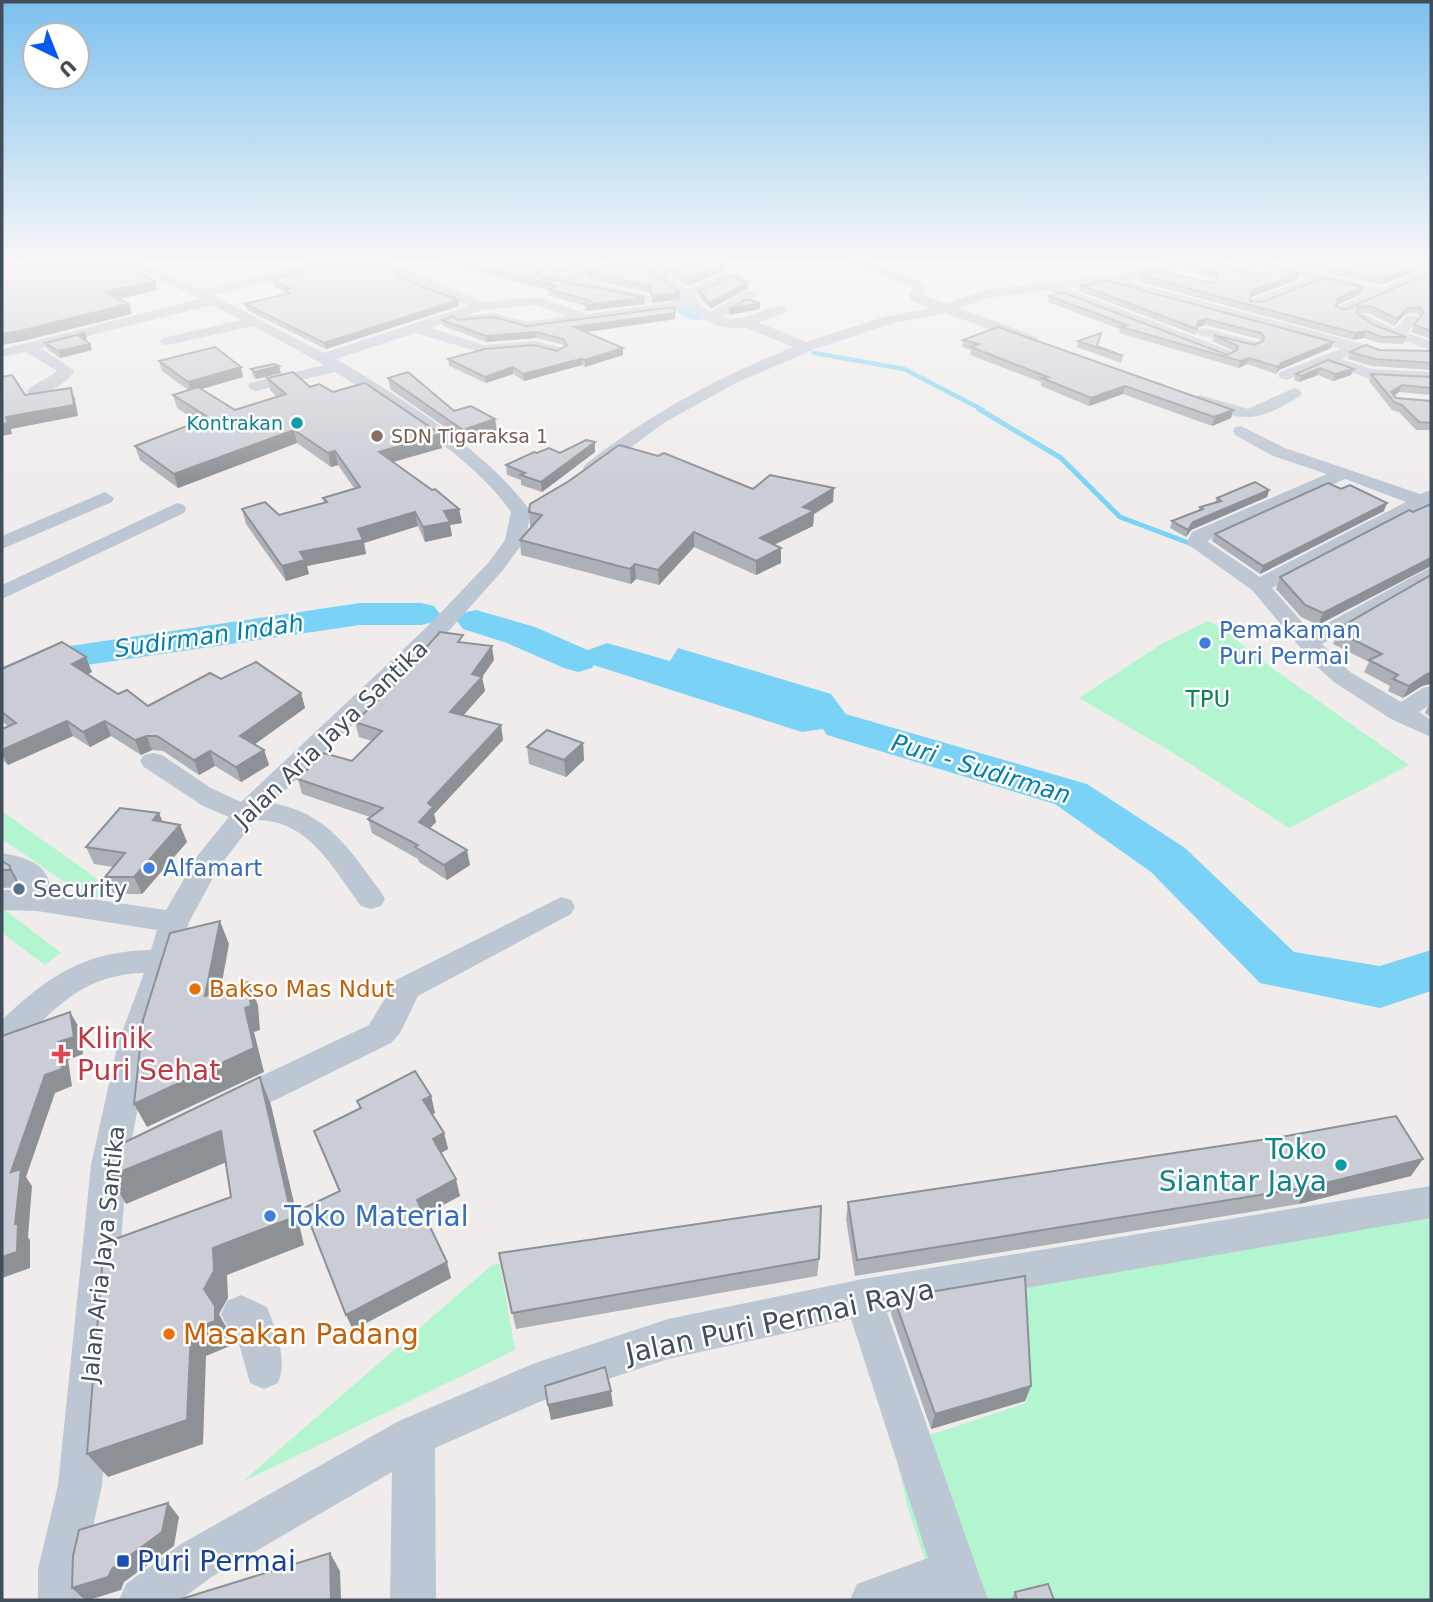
<svg xmlns="http://www.w3.org/2000/svg" width="1433" height="1602" font-family="'DejaVu Sans',sans-serif">
	<style>
		.green { fill: #b3f4d1 }
		.water { fill: #7ad3f6 }
		.lines { fill: none; stroke-linecap: round; stroke-linejoin: round }
		.stream-far1 { stroke: #7ad3f6; stroke-width: 4.5 }
		.stream { stroke: #7ad3f6; stroke-width: 5 }
		.river { fill: #7ad3f6; fill-rule: evenodd }
		.minor { fill: #bdc7d4; fill-rule: evenodd }
		.wall { fill: #aeb0b7 }
		.shaded-wall { fill: #8d9095 }
		.building { fill: #cacdd5; stroke: #8d9095; stroke-width: 2 }
		.culture-dot { fill: #0f9aa8; stroke: #fff; stroke-width: 2.5 }
		.education-dot { fill: #8d6e63; stroke: #fff; stroke-width: 2.5 }
		.shop-dot { fill: #3f7fe0; stroke: #fff; stroke-width: 2.5 }
		.service-dot { fill: #5c6f8a; stroke: #fff; stroke-width: 2.5 }
		.food-dot { fill: #e8710a; stroke: #fff; stroke-width: 2.5 }
		.health-dot { fill: #e0444e; stroke: #fff; stroke-width: 2.5 }
		.transit-dot { fill: #1a4fb4; stroke: #fff; stroke-width: 2.5 }
		.labels { text-anchor: middle; dominant-baseline: central; stroke-width: 5; stroke-linejoin: round; paint-order: stroke }
		.far-culture-label { font-size: 19px; fill: #0d838f; stroke: #fff; text-anchor: end }
		.far-education-label { font-size: 19px; fill: #785e54; stroke: #fff; text-anchor: start }
		.shop-label { font-size: 23px; fill: #366cbe; stroke: #fff; text-anchor: start }
		.park-label { font-size: 23px; fill: #0b8451; stroke: #fff }
		.street-label { font-size: 23px; fill: #424d5b; stroke: #fff }
		.service-label { font-size: 23px; fill: #4e5e75; stroke: #fff; text-anchor: start }
		.food-label { font-size: 23px; fill: #c56008; stroke: #fff; text-anchor: start }
		.water-label { font-size: 24px; font-style: italic; fill: #007eb0; stroke: #fff }
		.near-health-label { font-size: 28px; fill: #be3a42; stroke: #fff; text-anchor: start }
		.near-culture-label { font-size: 28px; fill: #0d838f; stroke: #fff; text-anchor: end }
		.near-shop-label { font-size: 28px; fill: #366cbe; stroke: #fff; text-anchor: start }
		.near-street-label { font-size: 28px; fill: #424d5b; stroke: #fff }
		.near-food-label { font-size: 28px; fill: #c56008; stroke: #fff; text-anchor: start }
		.near-transit-label { font-size: 28px; fill: #164399; stroke: #fff; text-anchor: start }
	</style>
	<rect width="100%" height="100%" fill="#efeceb"/>
	<g class="green">
		<path d="M1208,621L1217,625L1272,668L1409,765L1289,828L1172,752L1079,698L1163,643Z"/>
		<path d="M2,812H3L110,888L92,901L2,839Z"/>
		<path d="M2,907L5,910L61,953L45,965L2,933Z"/>
		<path d="M1431,1206V1600H939L908,1509L894,1447L1026,1403L1018,1272Z"/>
		<path d="M500,1264L515,1350L242,1482L492,1265Z"/>
	</g>
	<path class="water" d="M607,643L670,661L678,648L831,694L845,713L842,726L802,732L578,660L583,652Z"/>
	<g class="lines">
		<path class="stream-far1" d="M814,353L904,369L983,410"/>
		<path class="stream" d="M979,409L1061,458L1120,517L1197,546"/>
		<g class="river">
			<path d="M682,296C693,298 701,305 707,314L704,319C689,323 679,315 670,303L674,298Z"/>
			<path d="M360,603H421L434,606L440,614L434,622L421,625H360L66,668L2,693V667L43,650Z"/>
			<path d="M476,610L535,627L592,652L598,660L592,668L578,672L564,668L507,643L463,629L457,621L463,613Z"/>
			<path d="M842,713L1087,784L1185,848L1294,952L1380,966L1431,950V991L1380,1008L1260,983L1151,872L1055,804L827,735L821,726L827,717Z"/>
		</g>
		<g class="minor">
			<path d="M120,260H135L201,290L322,260H341L339,263L213,295L324,353L468,306L372,263L370,260H386L483,302L538,297L587,314L684,301L682,296L650,277L680,260H695L667,277L689,289L724,273H734V279L695,296L698,302L710,312L746,291H756V297L721,317C749,324 763,303 786,307V313L758,322L806,342L884,317L931,308L912,301L909,295L912,288L852,263L850,260H866L922,282L927,288L923,295L946,304L985,290L1117,275L1178,260H1211L1266,273L1268,276L1261,280L1194,263L1127,281L1363,344L1365,347L1363,350L1341,359L1372,369L1431,372V382L1370,379L1327,364L1286,380L1280,378L1278,375L1280,372L1340,349L1111,283L1065,288L1231,351L1234,354L1226,359L1048,290L1041,291L987,298L959,308L1037,337L1039,340L1037,343H1027L945,313L893,323L815,349L738,382L665,422L598,472H586L583,468L586,464C650,414 718,377 793,347L744,327C725,333 703,320 689,309L527,330L494,321L458,324V318L430,328L484,345L535,341L563,348L565,351L558,355L535,349L483,353L415,333L336,359C399,396 489,452 531,512L525,540L503,570L445,635L272,803C328,813 349,849 381,892L385,899L381,906L371,909L361,906C333,868 308,819 255,820L219,867L189,922L150,1043L127,1165L102,1485L84,1569V1600H38V1569L58,1485L91,1165L118,1043L144,973C96,974 68,995 36,1027C25,1038 17,1048 2,1053V1020C48,976 85,951 151,950L157,930L37,911L2,910V890H22V882L10,874L2,873V853C28,858 49,863 51,893L166,910L198,855L229,817L203,806L144,767L140,761L144,755L153,753L162,755L211,788L241,802L429,625L489,562L505,540L511,512C477,460 388,405 335,372L256,391L250,389L248,386L250,383L324,365L254,326L167,345L162,344L160,341L162,338L242,320L212,305L41,348L75,371C65,383 46,398 29,394L27,391C34,383 48,379 57,371L26,352L2,357V349L200,299ZM537,305L568,316L527,322L494,313L462,317L483,310Z"/>
			<path d="M620,260H638L579,279L650,296V302L545,282L538,278L545,274L562,276Z"/>
			<path d="M1236,260H1257L1381,288L1431,267V276L1342,314L1335,310L1337,307L1369,293L1321,282L1260,306H1250V300L1306,279L1238,263Z"/>
			<path d="M1363,314L1395,329L1407,316H1417L1419,319L1407,333L1431,341V350L1373,330L1356,318Z"/>
			<path d="M1204,328L1258,342L1260,345L1253,349L1199,335L1197,332L1199,329Z"/>
			<path d="M1294,388L1300,390L1302,393L1300,396C1253,425 1244,421 1194,403L1192,400L1200,395L1248,409Z"/>
			<path d="M1241,426L1285,448L1420,494L1431,490V503L1429,505L1272,588L1311,632L1431,567V581L1322,644L1350,672L1401,702L1423,688L1431,686V704L1419,712L1431,720V737L1391,719L1334,682L1314,664L1252,590L1186,543L1192,532L1327,474L1273,456L1235,435L1233,431L1235,427ZM1345,479L1406,502L1260,577L1207,541Z"/>
			<path d="M105,492L114,498L112,502L2,549V536Z"/>
			<path d="M177,503L184,505L186,509L184,513L2,599V585Z"/>
			<path d="M561,897L571,900L575,907L571,914L418,996L400,1033L391,1043L245,1115L233,1119L221,1115L216,1105L221,1095L369,1025L396,980Z"/>
			<path d="M1431,1186V1218L887,1312L988,1600H850L857,1584L928,1558L851,1319L668,1359L539,1402L435,1448L436,1600H390L392,1472L213,1576L180,1600H119L126,1584L181,1544L399,1421L535,1363L668,1319L863,1279Z"/>
			<path d="M241,1295L267,1307C276,1330 288,1360 278,1383L264,1389L250,1383L236,1333L227,1327L221,1314L227,1301Z"/>
		</g>
	</g>
	<g class="wall">
		<path d="M431,260H612L562,273L545,271L540,275L544,278L645,304L587,311H585V306L548,295V290Z"/>
		<path d="M691,260H722L723,271L689,286L672,277V271Z"/>
		<path d="M1214,260H1235V263Z"/>
		<path d="M1267,260H1431V265H1430L1381,285Z"/>
		<path d="M1185,263L1262,276L1269,273L1271,267L1299,273L1297,280L1250,297V301L1263,302L1361,294L1336,305L1345,310L1431,272V342V339L1411,332L1414,325L1420,317L1417,313L1405,314L1394,326L1369,313H1357L1374,325L1406,337L1404,344L1380,343L1364,338L1353,340L1137,281L1139,275L1210,283L1215,282V278L1184,270Z"/>
		<path d="M363,264L459,300V306L326,349L247,310L245,304L285,294V292L273,286L272,280L294,274V271Z"/>
		<path d="M588,272L652,273L680,299L652,303L651,293L589,279Z"/>
		<path d="M743,281L748,282V288L710,309L699,297V291Z"/>
		<path d="M1080,285L1331,348L1279,370L1276,374L1247,364L1239,368L1119,333L1120,329L1048,302L1049,296L1227,355L1234,351L1212,341L1214,335L1254,345L1261,342L1259,339L1205,325L1198,327L1196,335L1079,291Z"/>
		<path d="M675,313V319L585,332L623,348V355L585,367L582,365L524,381L513,374L486,383L449,366L448,359L557,351L564,347V345L536,338L486,342L443,326L442,320L527,326Z"/>
		<path d="M998,327L1231,418L1212,426L1123,394L1089,406L1041,386V382L970,355L971,350L962,347L963,340Z"/>
		<path d="M85,333L87,339L85,340L90,344L92,350L60,358L47,349L45,343Z"/>
		<path d="M1100,339L1097,346L1123,356L1121,363L1077,347L1078,341Z"/>
		<path d="M1379,350L1431,351V370L1372,366L1348,359L1350,352Z"/>
		<path d="M1328,360L1351,375L1333,381L1318,375L1299,382L1294,380L1296,374Z"/>
		<path d="M159,361L241,367L243,377L202,389L235,410L277,397L270,390L267,378L333,392L442,448L393,462L459,509L462,523L450,525L452,536L425,542L418,526L364,543L366,554L307,566L309,574L286,581L246,524L242,509L279,515L324,503L323,498L354,488L338,465L331,467L297,443L178,488L140,460L135,446L198,422L177,408L173,395L188,390L162,371Z"/>
		<path d="M251,369L281,373L256,379L253,376Z"/>
		<path d="M1371,374L1431,377V395L1399,392L1394,396L1396,398L1431,401V430H1416L1399,412L1392,410L1369,381Z"/>
		<path d="M388,378L454,411L497,430L465,441L390,389Z"/>
		<path d="M595,442V452L542,492L521,485V480L507,475L506,465L537,453H560Z"/>
		<path d="M753,489L833,502L814,514L813,526L774,545L781,563L756,575L694,547L659,585L636,579L631,584L521,555L520,540L532,527L530,526L529,512Z"/>
		<path d="M1269,490L1267,497L1191,530L1186,537L1170,528L1172,521L1198,511L1200,507L1215,502L1217,498Z"/>
		<path d="M1431,504V566L1318,625L1301,617L1276,589L1280,577L1413,512Z"/>
		<path d="M1384,511L1260,574L1212,541L1215,534Z"/>
		<path d="M1431,575L1422,686L1403,698L1388,691L1390,686L1364,672L1369,662L1333,644L1338,632L1344,629L1346,624Z"/>
		<path d="M464,642L494,660L482,677L485,691L463,715L501,725L503,740L434,814L436,822L430,828L470,865L447,880L419,862L418,859L372,833L368,819L370,817L302,794L298,779L352,761L372,741L359,737L355,722L402,677L399,666L413,662Z"/>
		<path d="M2,669L92,672L88,674L118,694L148,706L221,679L301,693L305,708L254,745L264,750L269,765L241,782L215,766L199,775L163,751L152,750L141,755L111,736L90,747L73,736L8,765L2,759V729L8,726L2,721Z"/>
		<path d="M1431,700V717L1425,713Z"/>
		<path d="M583,743L584,760L566,777L529,764L527,747Z"/>
		<path d="M162,822L180,825L187,842L142,894H113L105,877L113,867L94,864L86,847Z"/>
		<path d="M2,861L10,866L19,883V887L2,888Z"/>
		<path d="M431,1096L435,1113L432,1114L444,1133L448,1149L441,1153L460,1196L424,1215L451,1278L353,1330L339,1192L314,1131L360,1109L357,1101Z"/>
		<path d="M1411,1176L1299,1204L855,1276L846,1219L848,1202Z"/>
		<path d="M499,1253L819,1259L817,1276L516,1329Z"/>
		<path d="M894,1298L1025,1401L931,1429L891,1314Z"/>
		<path d="M1015,1592L1054,1600H1011Z"/>
	</g>
	<g class="shaded-wall">
		<path d="M2,260H33L2,265Z"/>
		<path d="M589,260H612L562,273L561,267Z"/>
		<path d="M665,260H676L648,276L647,270Z"/>
		<path d="M720,260H722V265L714,262Z"/>
		<path d="M1430,260H1431L1430,265L1381,285L1383,279Z"/>
		<path d="M545,265V271L536,277L535,271Z"/>
		<path d="M723,265V271L689,286V280Z"/>
		<path d="M1299,273L1297,280L1249,298L1251,291Z"/>
		<path d="M155,281L157,290L107,302L104,292Z"/>
		<path d="M748,282V288L710,309V303Z"/>
		<path d="M1363,287L1361,294L1335,306L1337,299Z"/>
		<path d="M680,292V299L652,303V296Z"/>
		<path d="M644,297L645,304L587,311V305Z"/>
		<path d="M459,300V306L326,349L324,343Z"/>
		<path d="M760,303V309L729,315V309Z"/>
		<path d="M129,304L132,314L23,341L2,345V334Z"/>
		<path d="M1408,308L1405,314L1394,326L1397,319Z"/>
		<path d="M675,313V319L574,334V327Z"/>
		<path d="M1206,319L1205,325L1197,328L1198,321Z"/>
		<path d="M1366,331L1364,338L1353,340L1355,333Z"/>
		<path d="M535,332L536,338L486,342V336Z"/>
		<path d="M85,333L87,339L81,341L78,335Z"/>
		<path d="M1333,342L1331,348L1279,370L1276,374L1278,367L1281,363Z"/>
		<path d="M90,344L92,350L60,358L58,351Z"/>
		<path d="M623,348V355L585,367V360Z"/>
		<path d="M1249,358L1247,364L1239,368L1240,361Z"/>
		<path d="M581,359L582,365L524,381L523,374Z"/>
		<path d="M279,366L281,373L256,379L255,372Z"/>
		<path d="M241,367L243,377L191,392L188,382Z"/>
		<path d="M513,367V374L486,383L485,377Z"/>
		<path d="M1320,368L1318,375L1299,382L1301,376Z"/>
		<path d="M1354,369L1351,375L1333,381L1335,374Z"/>
		<path d="M1402,385L1399,392L1391,398V392Z"/>
		<path d="M1125,386L1123,394L1089,406L1091,398Z"/>
		<path d="M71,388L75,399L78,416L11,429L12,434L2,436V424L6,417Z"/>
		<path d="M1233,410L1231,418L1212,426L1214,417Z"/>
		<path d="M495,419L497,430L465,441L463,430Z"/>
		<path d="M294,430L297,443L178,488L174,474Z"/>
		<path d="M440,434L442,448L382,465L379,452Z"/>
		<path d="M595,442V452L542,492L541,482Z"/>
		<path d="M335,451L338,465L331,467L328,453Z"/>
		<path d="M834,488L833,502L814,514L813,526L759,552L760,538L803,507Z"/>
		<path d="M1269,490L1267,497L1191,530L1186,537L1188,530L1193,522Z"/>
		<path d="M1387,503L1384,511L1260,574L1263,566Z"/>
		<path d="M459,509L462,523L450,525L452,536L425,542L423,527L444,511Z"/>
		<path d="M415,512L418,526L364,543L366,554L307,566L309,574L286,581L282,566L300,552L358,529Z"/>
		<path d="M694,532V547L659,585L658,570Z"/>
		<path d="M781,548V563L756,575V561Z"/>
		<path d="M1431,558V566L1318,625L1323,613Z"/>
		<path d="M635,564L636,579L631,584L630,569Z"/>
		<path d="M492,646L494,660L482,677L485,691L453,727L450,712L472,674Z"/>
		<path d="M86,657L92,672L78,678L72,664Z"/>
		<path d="M1431,673V684L1422,686L1403,698L1409,686L1427,674Z"/>
		<path d="M301,693L305,708L245,751L240,736Z"/>
		<path d="M67,721L73,736L8,765L2,753V750Z"/>
		<path d="M105,721L111,736L90,747L83,732Z"/>
		<path d="M501,725L503,740L434,814L436,822L422,836L419,822L428,803Z"/>
		<path d="M147,736L152,750L141,755L135,740Z"/>
		<path d="M583,743L584,760L566,777L564,760Z"/>
		<path d="M264,750L269,765L241,782L236,767Z"/>
		<path d="M210,751L215,766L199,775L194,760Z"/>
		<path d="M159,813L166,830L153,820Z"/>
		<path d="M180,825L187,842L142,894L134,877Z"/>
		<path d="M467,850L470,865L447,880L444,865Z"/>
		<path d="M10,866L19,883V887L10,870Z"/>
		<path d="M220,921L229,944L215,1020L205,996Z"/>
		<path d="M248,982L258,1005L260,1030L254,1032L264,1072L147,1127L134,1104L245,1008Z"/>
		<path d="M70,1012L80,1029L83,1054L68,1060L72,1086L55,1093L26,1177L32,1186L28,1237L30,1240V1268L2,1278V1257L15,1224L11,1172L45,1075Z"/>
		<path d="M260,1077L271,1105L304,1245L227,1275L228,1298L219,1314L229,1332L230,1346L206,1356L203,1444L108,1477L87,1454L191,1331L204,1289L213,1248L292,1218Z"/>
		<path d="M431,1096L435,1113L428,1117L423,1100Z"/>
		<path d="M221,1131L234,1159L126,1204L110,1176Z"/>
		<path d="M444,1133L448,1149L437,1155L433,1139Z"/>
		<path d="M1423,1159L1411,1176L1299,1204L1309,1187Z"/>
		<path d="M456,1179L460,1196L422,1216L417,1200Z"/>
		<path d="M447,1262L451,1278L353,1330L346,1315Z"/>
		<path d="M1031,1386L1025,1401L931,1429L935,1414Z"/>
		<path d="M611,1391L613,1406L551,1420L548,1405Z"/>
		<path d="M168,1503L179,1517L174,1546L124,1582L121,1590L89,1600H85L72,1588Z"/>
		<path d="M330,1553L340,1571L341,1600H331Z"/>
	</g>
	<g class="building">
		<path d="M47,260H119L155,281L104,292L129,304L20,331L2,334V269Z"/>
		<path d="M347,260H353L363,264L374,261L398,272L397,277L459,300L324,343L245,304L290,293L284,289L289,288L272,280L298,273L294,271Z"/>
		<path d="M454,260H589L561,267L545,265L535,271L544,278L644,297L587,305L585,304L591,301L548,289L556,286Z"/>
		<path d="M629,260H665L647,270L680,292L652,296L650,287L588,272Z"/>
		<path d="M691,260H720L714,262L723,265L689,280L672,271Z"/>
		<path d="M1196,260L1262,276L1271,272V267L1299,273L1251,291L1250,301L1263,302L1323,278L1363,287L1337,299L1336,306L1345,310L1431,272V331L1414,325L1424,312L1419,307L1408,308L1397,319L1371,306L1358,307L1357,313L1374,325L1406,337H1382L1366,331L1355,333L1139,275L1163,271L1210,283L1217,281V272L1185,263Z"/>
		<path d="M1296,260H1430L1383,279Z"/>
		<path d="M736,275L743,277L737,279L748,282L710,303L699,291Z"/>
		<path d="M1105,280L1333,342L1281,363L1278,367L1249,358L1240,361L1121,327L1127,325L1049,296L1062,292L1227,355L1237,350L1238,346L1214,335L1254,345L1263,341L1264,337L1261,333L1206,319L1198,321L1197,329L1080,285H1090Z"/>
		<path d="M747,299L760,303L729,309Z"/>
		<path d="M674,307L675,313L574,327L623,348L585,360L581,359L523,374L513,367L485,377L448,359L485,349L534,345L557,351L567,345L563,339L535,332L486,336L442,320L454,316L457,320L493,317L527,326Z"/>
		<path d="M998,327L1233,410L1214,417L1125,386L1091,398L1042,378L1048,377L971,347L979,344L963,340Z"/>
		<path d="M85,333L78,335L90,344L58,351L45,343Z"/>
		<path d="M1101,333L1097,346L1123,356L1078,341Z"/>
		<path d="M1366,345L1379,350L1431,351V363L1375,359L1350,352Z"/>
		<path d="M215,347L241,367L188,382L159,361Z"/>
		<path d="M1328,360L1354,369L1335,374L1320,368L1301,376L1296,374Z"/>
		<path d="M274,364L279,366L255,372L251,369Z"/>
		<path d="M293,372L310,387L319,384L333,392L365,383L440,434L379,452L432,490L435,489L459,509L444,511L450,522L423,527L415,512L358,529L363,540L300,552L305,560L282,566L242,509L265,502L279,515L327,502L323,498L360,487L335,451L328,453L294,430L174,474L135,446L205,419L202,418L206,416L173,395L198,387L235,410L286,394L267,378Z"/>
		<path d="M408,372L454,411L471,406L495,419L463,430L388,378Z"/>
		<path d="M1371,374L1431,377V388L1402,385L1391,392L1396,398L1431,401V423L1419,422L1402,405L1394,402Z"/>
		<path d="M12,375L25,395L71,388L74,405L6,417L8,423L2,424V377Z"/>
		<path d="M586,440L595,442L541,482L520,475L525,473L506,465L534,452L537,453L549,448L560,453Z"/>
		<path d="M619,445L658,456L664,453L753,489L770,475L834,488L803,507L814,511L760,538L781,548L756,561L694,532L658,570L635,564L630,569L520,540L542,515L529,512L530,504L569,481Z"/>
		<path d="M1255,482L1269,490L1193,522L1188,530L1172,521L1203,509L1200,507L1221,501L1217,498Z"/>
		<path d="M1328,483L1341,489L1350,485L1387,503L1263,566L1215,534Z"/>
		<path d="M1431,504V558L1323,613L1305,605L1280,577L1409,510L1413,512Z"/>
		<path d="M1431,575V673L1427,674L1409,686L1393,679L1398,675L1369,660L1382,654L1338,632L1350,626L1346,624Z"/>
		<path d="M440,632L463,635L458,642L492,646L472,674L482,677L450,712L501,725L428,803L433,807L419,822L467,850L444,865L415,847L418,845L368,819L383,808L298,779L324,753L352,761L382,731L355,722L405,674L399,666L405,661L413,662Z"/>
		<path d="M62,642L86,657L72,664L118,694L127,690L148,706L210,673L221,679L256,662L301,693L240,736L264,750L236,767L210,751L194,760L157,736H147L135,740L105,721L83,732L67,721L2,750V729L16,723L2,712V669Z"/>
		<path d="M547,730L583,743L564,760L527,747Z"/>
		<path d="M120,808L159,813L153,820L180,825L134,877H105L125,853L86,847Z"/>
		<path d="M2,861L10,866V870H2Z"/>
		<path d="M220,921L205,996L248,982L251,1006L245,1008L254,1048L134,1104L143,1020L170,933Z"/>
		<path d="M70,1012L74,1037L58,1042L62,1069L45,1075L11,1172L21,1169L15,1224H18L17,1252L2,1257V1036Z"/>
		<path d="M415,1071L431,1096L423,1100L444,1133L433,1139L456,1179L417,1200L447,1262L346,1315L304,1208L340,1191L314,1131L361,1108L357,1101Z"/>
		<path d="M260,1077L292,1218L213,1248L214,1271L204,1289L215,1306V1321L191,1331L187,1420L87,1454L104,1243L231,1197L221,1131L110,1176L113,1148Z"/>
		<path d="M1396,1116L1423,1159L1309,1187L857,1260L848,1202L1281,1137Z"/>
		<path d="M821,1206L819,1259L512,1313L499,1253Z"/>
		<path d="M1025,1276L1031,1386L935,1414L894,1298Z"/>
		<path d="M605,1367L611,1391L548,1405L545,1386Z"/>
		<path d="M168,1503L162,1532L112,1569L108,1577L72,1588L73,1556L79,1530Z"/>
		<path d="M330,1553L331,1600H178Z"/>
		<path d="M1048,1584L1054,1600H1017L1015,1592Z"/>
	</g>
	<linearGradient id="sky" x2="0" y2="1"><stop stop-color="#7cc0ee"/><stop offset="0.54" stop-color="#f8f6f6"/><stop offset="1" stop-color="#f8f6f6" stop-opacity="0"/></linearGradient>
	<rect width="1433" height="484" fill="url(#sky)"/>
	<g class="culture-dot">
		<circle cx="297" cy="423" r="7"/>
		<circle cx="1341" cy="1165" r="7"/>
	</g>
	<circle class="education-dot" cx="377" cy="436" r="7"/>
	<g class="shop-dot">
		<circle cx="1205" cy="643" r="7"/>
		<circle cx="149" cy="868" r="7"/>
		<circle cx="270" cy="1216" r="7"/>
	</g>
	<circle class="service-dot" cx="19" cy="889" r="7"/>
	<g class="food-dot">
		<circle cx="195" cy="989" r="7"/>
		<circle cx="169" cy="1334" r="7"/>
	</g>
	<path class="health-dot" d="M57.5 1043.5h7v7h7v7h-7v7h-7v-7h-7v-7h7z"/>
	<rect class="transit-dot" x="116" y="1554" width="14" height="14" rx="3.5"/>
	<g class="labels">
		<g class="far-culture-label">
			<text x="283" y="423">Kontrakan</text>
		</g>
		<g class="far-education-label">
			<text x="391" y="436">SDN Tigaraksa 1</text>
		</g>
		<g class="shop-label">
			<text x="1219" y="630">Pemakaman<tspan x="1219" dy="26">Puri Permai</tspan></text>
			<text x="163" y="868">Alfamart</text>
		</g>
		<g class="park-label">
			<text x="1208" y="699">TPU</text>
		</g>
		<g class="street-label">
			<text transform="translate(331 734) rotate(-44)">Jalan Aria Jaya Santika</text>
			<text transform="translate(103 1254) rotate(-84)">Jalan Aria Jaya Santika</text>
		</g>
		<g class="service-label">
			<text x="33" y="889">Security</text>
		</g>
		<g class="food-label">
			<text x="209" y="989">Bakso Mas Ndut</text>
		</g>
		<g class="water-label">
			<text transform="translate(209 636) rotate(-8)">Sudirman Indah</text>
			<text transform="translate(981 769) rotate(17)">Puri - Sudirman</text>
		</g>
		<g class="near-health-label">
			<text x="77" y="1038">Klinik<tspan x="77" dy="32">Puri Sehat</tspan></text>
		</g>
		<g class="near-culture-label">
			<text x="1327" y="1149">Toko<tspan x="1327" dy="32">Siantar Jaya</tspan></text>
		</g>
		<g class="near-shop-label">
			<text x="284" y="1216">Toko Material</text>
		</g>
		<g class="near-street-label">
			<text transform="translate(780 1321) rotate(-12)">Jalan Puri Permai Raya</text>
		</g>
		<g class="near-food-label">
			<text x="183" y="1334">Masakan Padang</text>
		</g>
		<g class="near-transit-label">
			<text x="137" y="1561">Puri Permai</text>
		</g>
	</g>
	<rect width="1433" height="1602" fill="none" stroke="#424d5b" stroke-width="7"/>
	<g transform="translate(56 56) rotate(137)"><circle r="33" fill="#ffffff" stroke="#b3b8bd" stroke-width="2"/>
	<path d="M0-5L12 26L0 18L-12 26Z" fill="#0359f2"/>
	<text y="-10" font-size="19" font-weight="bold" text-anchor="middle" fill="#424d5b">U</text>
	</g>
</svg>
